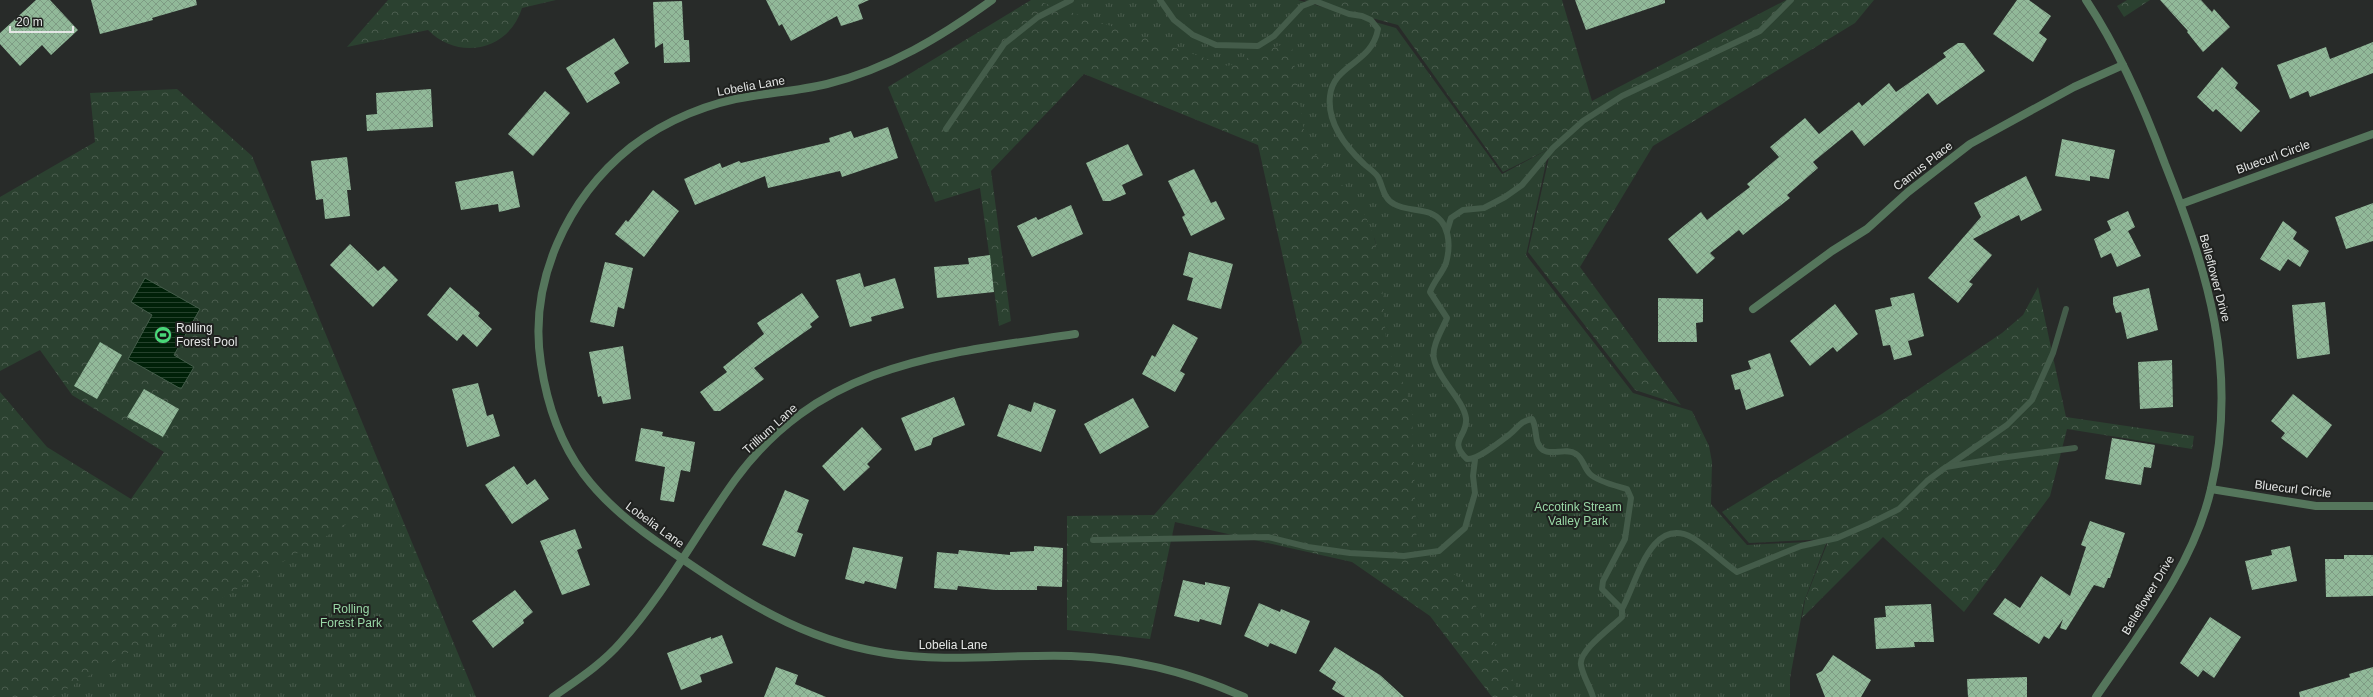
<svg xmlns="http://www.w3.org/2000/svg" width="2373" height="697" font-family="Helvetica,sans-serif">
	<style>
		.forest { fill: url(#forest-crowns); fill-rule: evenodd }
		.park { fill: url(#park-tufts) }
		.water { fill: url(#water-rules); stroke: #445c4a }
		.lines { fill: none; stroke-linecap: round; stroke-linejoin: round }
		.stream { stroke: #445c4a; stroke-width: 6 }
		.building { fill: url(#building-cross-hatch) }
		.minor { stroke: #55765c; stroke-width: 8 }
		.labels { text-anchor: middle; dominant-baseline: central; stroke-width: 4; stroke-linejoin: round; paint-order: stroke }
		.street-label { font-size: 12px; fill: #e4e6e5; stroke: #1f211f }
		.poi-label { font-size: 12px; fill: #e4e6e5; stroke: #1f211f; text-anchor: start }
		.park-label { font-size: 12px; fill: #9ad8a7; stroke: #1f211f }
	</style>
	<defs>
		<pattern id="forest-crowns" width="20" height="18" patternUnits="userSpaceOnUse"><rect width="20" height="18" fill="#2b4130"/><path d="M2 6a3 3 0 1 1 6 0M12 15a3 3 0 1 1 6 0" fill="none" stroke="#4a5c4e"/></pattern>
		<pattern id="park-tufts" width="24" height="20" patternUnits="userSpaceOnUse"><rect width="24" height="20" fill="#2b4130"/><path d="M3 7l-1-3M5 7V3M7 7l1-3M15 17l-1-3M17 17v-4M19 17l1-3" fill="none" stroke="#4a5c4e"/></pattern>
		<pattern id="water-rules" width="6" height="5" patternUnits="userSpaceOnUse"><rect width="6" height="5" fill="#002108"/><path d="M0 2.5h6" fill="none" stroke="#25412c"/></pattern>
		<pattern id="building-cross-hatch" width="8" height="8" patternUnits="userSpaceOnUse"><rect width="8" height="8" fill="#91b999"/><path d="M0 0l8 8M0 8l8-8" fill="none" stroke="#7e9c84"/></pattern>
	</defs>
	<rect width="100%" height="100%" fill="#282b29"/>
	<g class="forest">
		<path d="M388,0H556L522,8C509,51 458,61 428,30L347,47Z"/>
		<path d="M1031,0H1043L1293,39L1359,200L1371,222L1404,378L1465,578L1524,697H1492L1430,616L1352,562L1175,522L1150,639L1067,630V516L1154,515L1302,343L1258,145L1084,74L991,171L1011,321L999,326L980,188L935,202L888,87Z"/>
		<path d="M1304,0H1562L1592,101L1786,0H1874L1855,23L1653,146L1580,267L1681,405L1635,390L1528,252L1551,148L1503,172L1398,25Z"/>
		<path d="M2127,0H2150L2124,17L2117,6Z"/>
		<path d="M177,89L252,156L476,697H0V392L47,447L131,499L164,452L72,395L40,350L0,371V197L95,142L90,93ZM153,315L174,356L128,359Z"/>
		<path d="M2038,287L2066,417L2194,436L2192,449L2067,429L2050,496L1964,612L1883,537L1802,618L1805,600L1829,539L1749,543L1722,512L1882,414L2002,333L2023,315Z"/>
	</g>
	<g class="park">
		<path d="M1035,0H1298L1396,28L1502,174L1549,149L1526,255L1633,393L1692,411L1709,446L1712,462L1711,504L1747,545L1827,541L1804,602L1790,678V697H1521L1463,580L1417,552L1412,414L1406,389L1394,365L1386,340L1383,296L1375,240L1366,217L1357,202L1313,152L1305,138L1291,41L1228,66Z"/>
		<path d="M391,498L474,697H53Z"/>
	</g>
	<path class="water" d="M145,278L200,309L174,355L194,367L181,389L128,359L152,315L131,302Z"/>
	<g class="lines">
		<g class="stream">
			<path d="M1160,0L1174,20L1193,35L1216,45L1258,46L1274,36L1302,6L1315,1L1349,14L1362,16L1371,20L1378,29C1372,64 1333,64 1330,96C1327,122 1346,147 1364,164C1368,168 1377,173 1379,179C1383,188 1384,199 1394,204C1404,210 1419,209 1430,213C1450,221 1451,245 1446,263C1443,272 1434,281 1430,292L1447,318C1442,330 1431,347 1434,359C1438,379 1463,399 1466,418C1468,437 1447,440 1467,459C1478,460 1499,442 1509,435C1518,428 1520,421 1532,419C1538,428 1533,443 1543,450C1552,456 1566,447 1576,454C1583,458 1584,468 1590,474C1598,482 1617,486 1627,489L1631,498L1625,539L1603,581L1602,589L1622,609V617C1612,627 1578,651 1581,665C1583,677 1590,686 1593,697"/>
			<path d="M946,129L1004,44L1038,17L1071,0"/>
			<path d="M1447,231L1451,218L1463,210L1484,208L1505,197L1522,185L1553,148L1583,121L1622,96L1760,31L1791,0"/>
			<path d="M1948,466L2007,425L2032,400L2053,353L2066,309"/>
			<path d="M1093,540L1268,537L1308,547L1350,553L1404,556L1439,551L1465,528L1475,493L1473,476L1475,460"/>
			<path d="M1622,609C1637,582 1651,514 1693,538C1708,547 1722,562 1737,572L1801,546L1837,538L1869,524L1899,509L1927,481L1946,467L2000,458L2075,448"/>
		</g>
	</g>
	<g class="building">
		<path d="M36,0H50L78,30L51,55L42,45L20,66L0,44V33Z"/>
		<path d="M91,0H196L197,5L152,18L153,20L100,34Z"/>
		<path d="M766,0H869L858,5L863,19L841,26L837,16L791,41L782,24L779,26Z"/>
		<path d="M1575,0H1665V3L1586,30Z"/>
		<path d="M2017,0H2029L2051,16L2039,33L2047,39L2033,62L1993,34Z"/>
		<path d="M2160,0H2201L2212,12L2214,9L2230,27L2203,52L2187,32L2188,31Z"/>
		<path d="M682,1L684,40H689L690,62L664,63L663,43L655,48L653,2Z"/>
		<path d="M614,38L629,63L614,73L620,83L587,103L566,68Z"/>
		<path d="M2373,42V73L2310,97L2308,91L2290,99L2277,65L2326,47L2330,59Z"/>
		<path d="M1958,43H1964L1985,71L1937,105L1928,93L1864,146L1852,130L1813,162L1818,168L1787,195L1790,198L1743,235L1739,230L1710,253L1715,258L1697,274L1668,239L1701,212L1707,220L1750,187L1747,184L1779,157L1770,147L1805,118L1819,134L1859,102L1862,106L1889,83L1896,92L1946,57L1943,53Z"/>
		<path d="M2222,67L2238,83L2235,88L2260,111L2241,132L2216,109L2213,112L2197,97Z"/>
		<path d="M431,89L433,127L367,131L366,115L377,114L376,93Z"/>
		<path d="M545,91L570,113L533,156L508,134Z"/>
		<path d="M888,127L898,158L842,177L840,171L768,188L765,176L695,205L684,179L720,163L722,168L739,161L741,163L830,142L829,138L851,131L854,138Z"/>
		<path d="M2062,139L2115,150L2109,179L2090,176V181L2055,176Z"/>
		<path d="M1128,144L1143,175L1122,185L1126,194L1110,201H1103L1086,163Z"/>
		<path d="M347,157L351,190H347L350,216L325,219L323,199L316,200L311,161Z"/>
		<path d="M1194,169L1211,203L1216,201L1225,219L1191,236L1182,217L1185,215L1168,181Z"/>
		<path d="M513,171L520,207L499,212L498,204L461,210L455,182Z"/>
		<path d="M2026,176L2042,210L2021,221L2019,215L1973,239L1992,255L1969,282L1973,284L1958,303L1928,278L1981,217L1974,203Z"/>
		<path d="M653,190L679,211L644,257L615,234L626,220L628,222Z"/>
		<path d="M2373,203V241L2346,249L2335,217Z"/>
		<path d="M1071,205L1083,234L1032,257L1017,226L1036,217L1038,220Z"/>
		<path d="M2128,211L2135,227L2128,231L2141,256L2117,267L2111,253L2101,258L2094,239L2111,230L2107,221Z"/>
		<path d="M2283,221L2297,232L2293,239L2309,251L2300,267L2288,259L2280,271L2260,259Z"/>
		<path d="M350,244L378,271L384,266L398,280L373,307L330,265Z"/>
		<path d="M1189,252L1233,264L1221,309L1187,300L1193,278L1183,275Z"/>
		<path d="M990,255L994,292L937,298L934,267L969,264L968,258Z"/>
		<path d="M605,262L633,268L624,309L618,307L614,327L590,322Z"/>
		<path d="M860,273L864,287L895,278L904,308L871,317L872,321L850,327L836,280Z"/>
		<path d="M450,287L480,313L478,316L492,329L477,347L463,334L457,341L427,315Z"/>
		<path d="M2149,288L2158,330L2127,339L2121,312L2116,313L2113,304V297Z"/>
		<path d="M802,293L819,317L810,324L812,327L754,368L764,379L720,411H714L700,392L727,372L723,367L764,334L757,323Z"/>
		<path d="M1914,293L1924,336L1908,341L1912,355L1894,360L1890,345L1883,346L1875,310L1892,306L1890,298Z"/>
		<path d="M1658,298L1703,299V322L1696,323L1697,342H1658Z"/>
		<path d="M2325,302L2330,354L2297,359L2292,305Z"/>
		<path d="M1835,304L1858,334L1837,352L1833,347L1810,366L1790,341Z"/>
		<path d="M1173,324L1198,338L1180,371L1185,374L1175,392L1142,374L1152,355L1155,357Z"/>
		<path d="M100,342L122,355L97,399L74,386Z"/>
		<path d="M623,346L631,399L603,404L601,396L598,397L589,352Z"/>
		<path d="M1770,353L1784,396L1746,410L1740,389L1735,390L1731,375L1751,369L1748,361Z"/>
		<path d="M2172,360L2173,407L2140,409L2138,362Z"/>
		<path d="M478,383L487,416L493,414L500,436L467,447L452,389Z"/>
		<path d="M144,389L179,409L163,437L127,417Z"/>
		<path d="M2293,394L2332,425L2307,458L2281,438L2285,433L2271,421Z"/>
		<path d="M954,397L965,425L933,438L931,445L915,451L901,418Z"/>
		<path d="M1133,398L1149,427L1100,454L1084,424Z"/>
		<path d="M1034,402L1056,410L1041,452L997,436L1009,404L1031,412Z"/>
		<path d="M862,427L882,449L867,464L870,467L844,491L822,466Z"/>
		<path d="M641,428L663,432L662,436L695,442L690,472L681,470L674,502L660,500L665,467L635,461Z"/>
		<path d="M2112,438L2155,445L2151,468L2144,467L2141,485L2105,479Z"/>
		<path d="M514,466L527,485L535,479L549,499L512,524L485,485Z"/>
		<path d="M785,490L809,500L797,532L803,534L795,557L762,545Z"/>
		<path d="M2090,521L2125,533L2110,578H2108L2104,588L2094,585L2066,630L2060,628L2063,619L2049,639L2044,636L2039,644L1993,614L2005,598L2020,608L2041,576L2070,596L2086,547L2081,545Z"/>
		<path d="M575,529L582,548L577,550L590,585L562,595L540,541Z"/>
		<path d="M1034,546L1063,548L1062,587L1037,586V590H995L958,586L957,590L934,588L937,552L958,554L959,550L1010,555V552L1034,551Z"/>
		<path d="M2290,546L2297,581L2252,590L2245,561L2272,555L2271,550Z"/>
		<path d="M853,547L903,557L896,589L865,581L864,584L845,579Z"/>
		<path d="M2344,555H2373V596L2326,597L2325,559H2344Z"/>
		<path d="M1183,580L1205,585V582L1230,587L1221,625L1200,619L1199,622L1174,616Z"/>
		<path d="M515,590L533,612L523,620L524,623L493,648L472,621Z"/>
		<path d="M1259,603L1280,612L1281,609L1310,621L1296,654L1270,643L1268,647L1244,636Z"/>
		<path d="M1931,604L1934,642H1914L1915,647L1876,649L1874,618L1886,617L1885,606Z"/>
		<path d="M2210,617L2241,637L2214,678L2203,670L2198,677L2180,663Z"/>
		<path d="M722,635L733,663L700,675L702,682L681,690L667,653L711,637V639Z"/>
		<path d="M1335,647L1380,675L1404,697H1345L1332,689L1336,682L1319,671Z"/>
		<path d="M1833,655L1871,680L1861,697H1825L1816,674L1822,671Z"/>
		<path d="M776,667L798,675L795,684L826,697H764Z"/>
		<path d="M2373,667V697H2300L2299,692L2350,677L2349,674Z"/>
		<path d="M2027,677V697H1968L1967,679Z"/>
	</g>
	<g class="lines">
		<g class="minor">
			<path d="M992,0C941,37 888,69 827,84C802,90 778,92 753,96C710,102 666,120 631,147C567,198 528,282 541,364C555,457 596,501 672,552C741,599 801,640 885,653C947,663 1010,654 1071,656C1132,658 1189,672 1244,697"/>
			<path d="M2086,0C2120,51 2144,107 2165,164C2208,273 2239,370 2211,489C2193,567 2140,632 2096,697"/>
			<path d="M2181,204L2373,134"/>
			<path d="M1753,309L1832,251L1867,229L1908,192L1970,144L2074,87L2123,65"/>
			<path d="M2211,489L2316,506H2373"/>
			<path d="M553,697C577,680 602,664 621,642C665,593 696,534 735,480C821,362 943,354 1075,334"/>
		</g>
	</g>
	<defs>
		<symbol id="stadium-disc" viewBox="-11 -11 22 22"><circle r="9.5" fill="#49d778" stroke="#1f211f"/><path d="M0-5a6.5 5 0 1 0 0 10a6.5 5 0 1 0 0-10ZM-3.5-1.8h7v3.6h-7Z" fill="#111"/></symbol>
	</defs>
	<g fill-rule="evenodd">
		<use href="#stadium-disc" x="153" y="325" width="20" height="20"/>
	</g>
	<g class="labels">
		<g class="street-label">
			<text transform="translate(751 86) rotate(-10)">Lobelia Lane</text>
			<text transform="translate(2273 157) rotate(-20)">Bluecurl Circle</text>
			<text transform="translate(1923 166) rotate(-38)">Camus Place</text>
			<text transform="translate(2215 278) rotate(75)">Belleflower Drive</text>
			<text transform="translate(770 429) rotate(-42)">Trillium Lane</text>
			<text transform="translate(2293 489) rotate(7)">Bluecurl Circle</text>
			<text transform="translate(655 525) rotate(36)">Lobelia Lane</text>
			<text transform="translate(2148 595) rotate(-59)">Belleflower Drive</text>
			<text x="953" y="645">Lobelia Lane</text>
		</g>
		<g class="poi-label">
			<text x="176" y="328">Rolling<tspan x="176" dy="14">Forest Pool</tspan></text>
		</g>
		<g class="park-label">
			<text x="1578" y="507">Accotink Stream<tspan x="1578" dy="14">Valley Park</tspan></text>
			<text x="351" y="609">Rolling<tspan x="351" dy="14">Forest Park</tspan></text>
		</g>
	</g>
	<path d="M10 26v6h63v-6" fill="none" stroke="#e4e6e5" stroke-width="2"/>
	<text x="16" y="26" font-size="12" fill="#e4e6e5" stroke="#1f211f" stroke-width="3" paint-order="stroke">20 m</text>
</svg>
